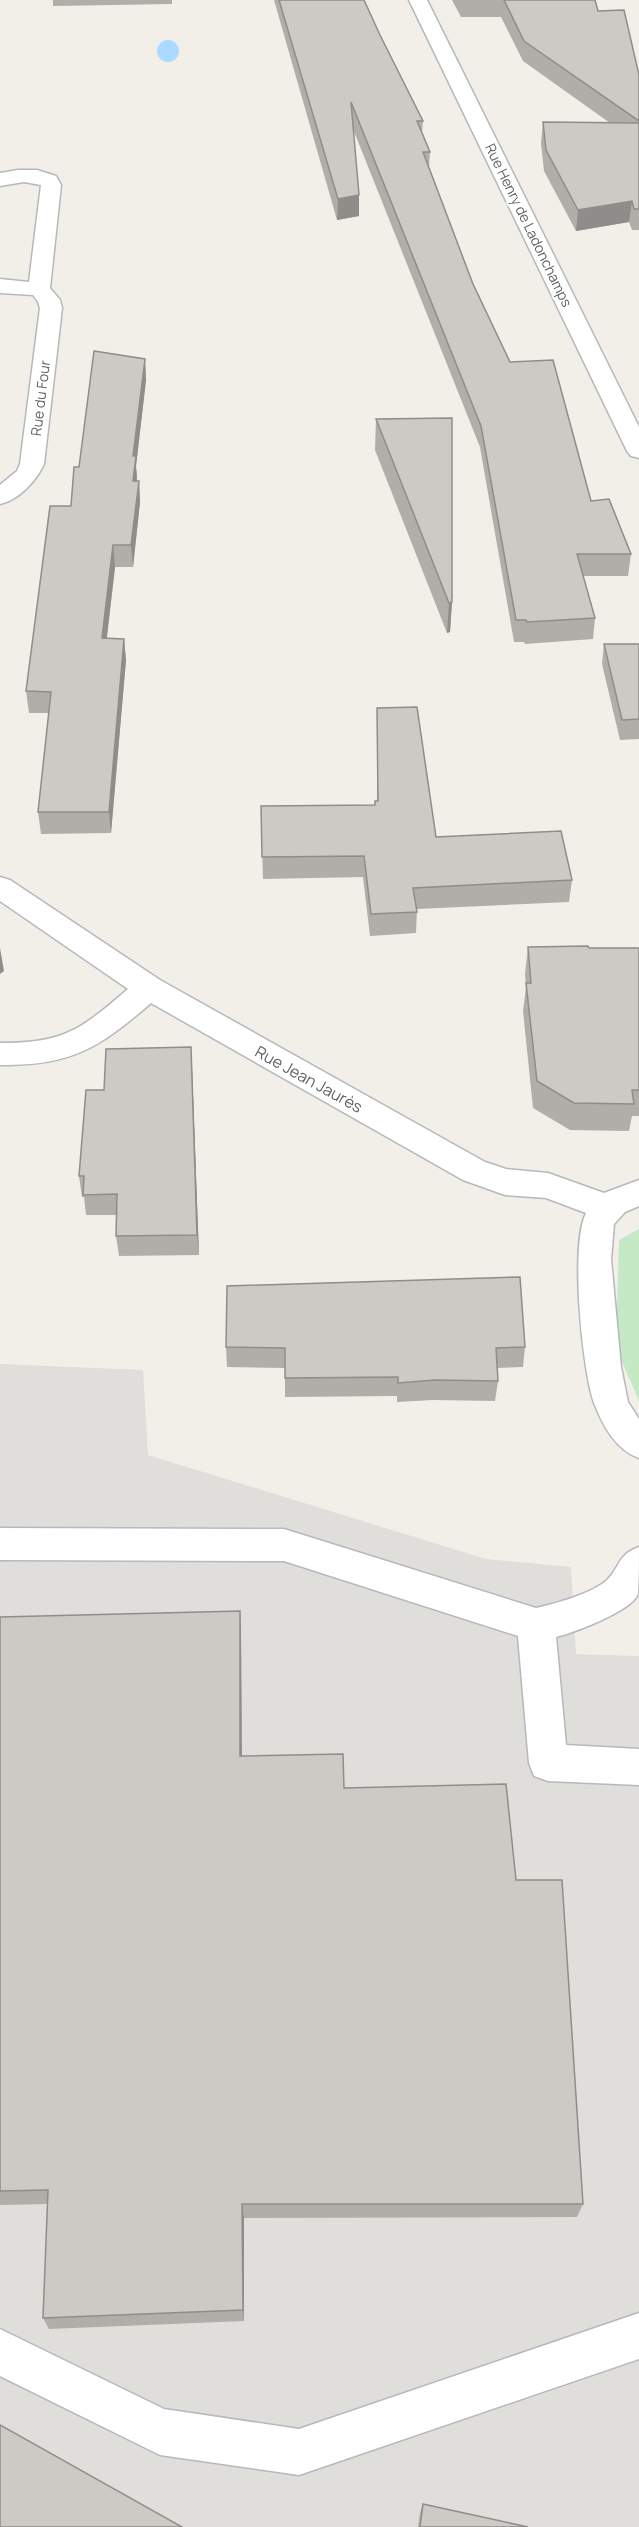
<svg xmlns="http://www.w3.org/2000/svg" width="639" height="2527" font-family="Manrope,sans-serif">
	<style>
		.industrial { fill: #e0deda }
		.green { fill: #c5e8c5 }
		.water { fill: #aadaff }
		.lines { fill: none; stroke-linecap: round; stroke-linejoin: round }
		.minor-casing { stroke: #b5b8bc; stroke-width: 3 }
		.minor { fill: #fff; fill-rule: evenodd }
		.wall { fill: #afaea9 }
		.shaded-wall { fill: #8f8d8a }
		.building { fill: #cccac5; stroke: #8f8d8a; stroke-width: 1.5 }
		.labels { text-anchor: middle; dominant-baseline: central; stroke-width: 4.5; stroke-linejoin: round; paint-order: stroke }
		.far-street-label { font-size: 14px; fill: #5f6368; stroke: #fff }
		.street-label { font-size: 16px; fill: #5f6368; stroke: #fff }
	</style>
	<rect width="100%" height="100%" fill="#f1efe8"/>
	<path class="industrial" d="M0,1364L143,1370L148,1455L486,1559L571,1567L576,1654L639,1656V2527H0Z"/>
	<path class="green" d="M639,1229V1401L616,1347L619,1240Z"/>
	<circle class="water" cx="168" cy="51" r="11"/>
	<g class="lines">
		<defs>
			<g id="minor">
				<path d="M409,0H427L639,427V458L631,456L627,451Z"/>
				<path d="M18,170H37L56,176L61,185L50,288L60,300L62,308L44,464C36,481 19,500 0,504V485L17,471L20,464L40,308L38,302L33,295L0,293V279L29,282L41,185L24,182L0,186V173Z"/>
				<path d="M0,877L10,880L160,980L485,1162L506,1169L548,1173L604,1193L639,1180V1206L625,1212L614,1224L611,1259L621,1367L628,1402L639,1419V1458C616,1450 603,1426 594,1403C582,1369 570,1245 586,1213L546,1198L505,1195L463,1180L151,1003C99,1048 71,1066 0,1065V1043C65,1043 80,1030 128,989L0,901Z"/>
				<path d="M0,1528L284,1529L536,1608C555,1604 593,1593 607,1580C621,1566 617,1555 639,1547C639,1559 639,1584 638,1594C632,1611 573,1633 556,1637L566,1745L639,1749V1785L548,1781L534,1776L529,1763L518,1636L284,1561L0,1560Z"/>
				<path d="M639,2313V2359L299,2475L160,2455L0,2376V2329L164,2409L299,2429Z"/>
			</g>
		</defs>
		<use href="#minor" class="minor-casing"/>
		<use href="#minor" class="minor"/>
	</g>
	<g class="wall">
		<path d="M53,0H172V4L53,6Z"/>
		<path d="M274,0H364L380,35L423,121L422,133L430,152L429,167L473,284L510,362L591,501L631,554L628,576H583L595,618L593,639L525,644L524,642H514L480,447L353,129L359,216L337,220Z"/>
		<path d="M452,0H595L598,11L639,75V230H632L629,222L576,231L544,171L541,143L543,122L610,123L523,61L501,17H461Z"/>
		<path d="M145,359L146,380L136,466L137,481H139L140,502L133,567H115L107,638L124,639L126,660L111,833L41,834L38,812L49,713H29L26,691L71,506Z"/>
		<path d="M376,419L452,602L450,632L447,633L375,450Z"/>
		<path d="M604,644H639V739L620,740L602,664Z"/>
		<path d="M377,708L436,837L572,880L569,902L417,909L416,933L370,936L363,877L263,879L261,806L375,805V801H377Z"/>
		<path d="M528,947L589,948H639V1116H632L629,1131L570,1130L533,1108L523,1011L526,987L525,974Z"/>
		<path d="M192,1068L199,1255L119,1256L116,1236L117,1215H86L84,1197H82L79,1176L104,1090Z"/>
		<path d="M226,1347H525L523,1367L497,1368L498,1381L495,1401L433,1400L397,1402V1396L285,1397V1368L227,1367Z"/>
		<path d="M240,1611L241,1634L242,1756L344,1788L516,1880L583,2204L577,2217L244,2218V2321L49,2329L43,2318L48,2204L0,2205V1617Z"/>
		<path d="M423,2504L528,2527H418L420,2513Z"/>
	</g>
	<g class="shaded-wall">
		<path d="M359,195V216L337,220L338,199Z"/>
		<path d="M632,201L629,222L576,231L578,210Z"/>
		<path d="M145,359L146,380L136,466L137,477L135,502L133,481V456Z"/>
		<path d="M139,481L140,502L133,567L131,545Z"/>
		<path d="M113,545L115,567L104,660L102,638Z"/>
		<path d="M452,602L450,632L447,633L449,603Z"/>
		<path d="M124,639L126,660L111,833L109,812Z"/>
		<path d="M0,948L4,971L0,974Z"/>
		<path d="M191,1047L192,1068L199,1255L197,1235Z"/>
		<path d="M240,1611L241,1634L242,1778L240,1756Z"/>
		<path d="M242,2204L244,2218V2321L243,2310Z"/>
	</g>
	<g class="building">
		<path d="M279,0H364L380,35L423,121H417L430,152H423L473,284L510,362L553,360L591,501L609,499L631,554H577L595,618L527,622L526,620H516L481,426L351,102L359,195L338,199Z"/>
		<path d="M504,0H595L598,11L624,10L639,75V121L524,41Z"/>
		<path d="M543,122L639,123V209H634L632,201L578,210L546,150Z"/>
		<path d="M94,351L145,359L133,456H136L133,481H139L131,545H113L102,638L124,639L109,812H38L51,692L26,691L50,506H71L74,467H79Z"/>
		<path d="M452,418V602L449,603L376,419Z"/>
		<path d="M604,644H639V719L622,720Z"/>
		<path d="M417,707L436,837L561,831L572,880L413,888L417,912L371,914L364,856L262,857L261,806L375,805V801H378L377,708Z"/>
		<path d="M588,946L589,948H639V1090H632L634,1104L574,1103L537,1081L526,983H531L528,947Z"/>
		<path d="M191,1047L197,1235L116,1236L117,1194L83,1195L84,1176H79L86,1090H104L106,1049Z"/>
		<path d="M520,1277L525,1347L496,1348L498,1381L435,1380L398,1383V1377L285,1378V1348L226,1347L227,1286Z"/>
		<path d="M240,1611V1756L343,1754L344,1788L506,1784L516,1880H562L583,2204H242L243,2310L43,2318L48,2190L0,2191V1617Z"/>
		<path d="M0,2425L182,2527H0Z"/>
		<path d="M423,2504L528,2527H420Z"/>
	</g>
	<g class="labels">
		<g class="far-street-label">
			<text transform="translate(529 225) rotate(64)">Rue Henry de Ladonchamps</text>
			<text transform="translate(40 398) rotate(-83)">Rue du Four</text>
		</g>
		<g class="street-label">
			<text transform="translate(309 1079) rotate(29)">Rue Jean Jaurès</text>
		</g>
	</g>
</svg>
